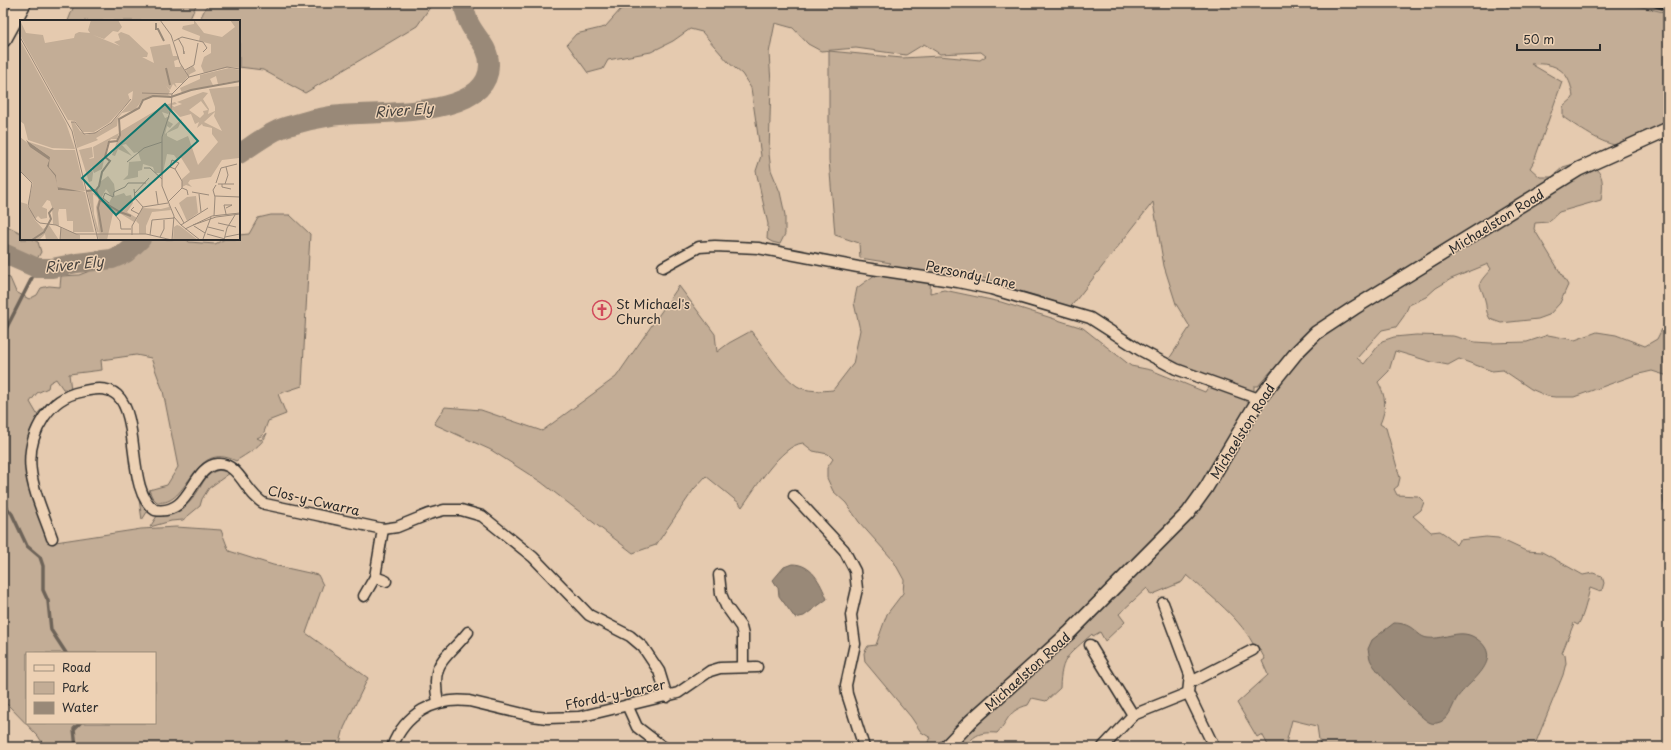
<svg xmlns="http://www.w3.org/2000/svg" width="1671" height="750" font-family="'Playpen Sans',sans-serif">
	<style>
		.built { fill: #d5bca3 }
		.green { fill: #c3ad96; stroke: #776c60; fill-rule: evenodd }
		.water { fill: #998978; stroke: #6d6359 }
		.lines { fill: none; stroke-linecap: round; stroke-linejoin: round }
		.stream { stroke: #6d6359; stroke-width: 3.5 }
		.river { stroke: #998978; stroke-width: 20 }
		.minor-casing { stroke: #2b2b2b; stroke-width: 13 }
		.tertiary-casing { stroke: #2b2b2b; stroke-width: 16 }
		.trunk-casing { stroke: #2b2b2b; stroke-width: 20 }
		.minor { stroke: #edd1b4; stroke-width: 10 }
		.tertiary { stroke: #edd1b4; stroke-width: 13 }
		.trunk { stroke: #edd1b4; stroke-width: 17 }
		.rail-casing { stroke: #2b2b2b; stroke-width: 4.5 }
		.rail { stroke: #edd1b4; stroke-width: 3; stroke-dasharray: 9; stroke-linecap: butt }
		.labels { text-anchor: middle; dominant-baseline: central; stroke-width: 3; stroke-linejoin: round; paint-order: stroke }
		.street-label { font-size: 13px; fill: #2b2b2b; stroke: #edd1b4 }
		.poi-label { font-size: 13px; fill: #2b2b2b; stroke: #edd1b4; text-anchor: start }
		.water-label { font-size: 14px; font-style: italic; fill: #46423e; stroke: #edd1b4 }
		.inset-river { fill: none; stroke: #998978; stroke-width: 2 }
		.inset-road { fill: none; stroke: #9b8a7a; stroke-width: 1 }
		.view { fill: #0f766e; fill-opacity: 0.15; stroke: #0f766e; stroke-width: 2 }
		.inset-edge { fill: none; stroke: #2b2b2b; stroke-width: 2 }
	</style>
	<rect width="100%" height="100%" fill="#e5caaf"/>
	<filter id="ink" filterUnits="userSpaceOnUse"><feTurbulence type="fractalNoise" baseFrequency=".025" numOctaves="2"/><feDisplacementMap in="SourceGraphic" scale="8" xChannelSelector="R" yChannelSelector="G"/><feConvolveMatrix kernelMatrix="1 2 1 2 8 2 1 2 1" color-interpolation-filters="sRGB"/></filter>
	<g filter="url(#ink)">
		<path class="built" d="M1604,3H1668V21Z"/>
		<g class="green">
			<path d="M75,3H197L189,21H68Z"/>
			<path d="M208,3H433L417,26L305,93L263,70L239,67V21H199Z"/>
			<path d="M648,3H1624L1668,13V124C1657,128 1630,144 1620,145C1605,147 1575,125 1563,117V107L1573,98C1571,72 1557,62 1531,64L1562,82L1534,161L1530,168L1540,177H1552L1563,167L1584,161C1604,171 1604,180 1601,200L1559,212L1548,222L1535,223L1534,229L1568,285L1560,303L1549,315L1538,319L1501,323L1490,319C1485,310 1487,308 1485,300C1480,281 1475,287 1491,269L1488,264L1451,279L1436,288L1426,297L1409,305L1404,316L1396,327L1382,330L1357,358L1364,364L1382,341L1394,337L1416,335L1453,336L1475,342L1491,343L1527,342L1548,335L1575,340L1597,332L1616,335L1645,346L1657,339L1662,329L1668,327V376L1652,371L1635,375L1574,397H1555L1547,396L1531,389L1503,370L1492,371L1459,359L1448,365L1432,362L1395,351L1389,371L1378,382C1386,396 1387,408 1380,424L1386,428L1400,478L1398,486L1394,489L1397,495L1418,496L1424,502L1421,510L1413,516L1431,532L1440,531L1449,537L1456,545L1459,540L1486,537L1498,538L1526,551L1542,552L1583,575L1593,573L1602,576L1604,583L1602,590L1598,591L1590,588C1587,600 1584,615 1578,625L1574,623L1562,653L1565,655L1566,663L1563,675L1534,747H1320L1317,726L1292,720L1285,747H1269L1262,734L1257,737L1237,703L1268,675L1262,661L1265,659L1259,648H1255C1243,620 1209,595 1187,575L1182,582L1151,595L1147,588L1119,614L1125,622L1105,641L1100,632L1093,636L1092,634C1069,655 1061,656 1060,688L1046,701L1032,698L1028,705C1007,711 1010,719 997,733C980,732 975,734 965,747H924L931,738L921,732L911,717L865,662L864,653L868,646L876,645L887,614L903,593L904,580L893,560L859,522L846,503L833,491L827,478V468L833,459L828,454L813,451L803,443C781,445 755,489 742,507L739,503L706,476L694,489L656,545L633,553L541,482L491,450L434,424L445,407L481,410L542,431L616,377L679,286L715,334L717,352L729,343L751,331C765,348 778,373 797,386C806,392 823,391 833,390L853,364L860,330L854,303L857,288L891,263L860,258L859,243L835,235L829,160V51L902,58L939,56L980,60L986,56L981,52L940,54L924,44L906,55L856,48L821,51L808,44L793,28L775,23L769,53L771,83L769,154L771,170L780,192L785,215V234L780,244L772,242L767,239L768,224L756,171L761,156L751,88L742,74L729,63L702,32L690,29L673,41L651,52L608,60L603,69L588,73L567,44L576,34L605,27L621,9L646,5ZM1153,202L1164,266L1176,304L1190,327L1167,362L1211,376L1209,386L1205,392L1151,370L1131,366L1083,328L1001,302L944,290L930,293L931,272L980,277L1007,285L1016,290L1038,296L1069,309ZM1272,370L1275,371L1259,409L1261,410L1250,424L1254,393V386H1258Z"/>
			<path d="M271,215H290L310,234L302,386L278,394L286,414L268,421L263,435L257,438L261,440L267,433C263,446 246,454 236,461C192,439 189,508 157,502L152,497L149,490L167,485L178,467L163,391L151,358L136,355L101,360L102,370L69,374L71,390L63,389L56,379L49,383L48,388L37,393L30,402L37,414L52,398L53,399C48,407 40,413 35,421C12,461 36,504 49,543L141,529L176,527L221,530L229,551L273,565L318,575L323,585L306,633L368,678L344,728L339,747H45L38,736L8,705L3,703V276L10,278L16,292L29,299L37,295L41,288L49,286L60,287L61,276L79,275L100,267H114L121,263L119,260L142,239H186L189,242L215,244L225,239H239V235L249,234L258,218ZM27,653H155V723H27Z"/>
			<path d="M3,224L21,233V239H32L38,242L41,252L37,259L29,260L3,243Z"/>
			<path d="M1668,456V530L1663,498Z"/>
			<path d="M219,470L230,473L209,488L202,499L200,506L183,520L171,521L150,527L157,516C173,516 188,507 196,494C204,482 205,474 219,470Z"/>
			<path d="M139,499L147,512L142,520Z"/>
		</g>
		<g class="water">
			<path d="M792,564C812,564 820,582 827,599L804,616L795,618L779,596L778,588L773,580L784,567Z"/>
			<path d="M1394,623C1415,623 1416,637 1428,638C1445,640 1461,627 1477,639C1506,660 1468,682 1457,698C1452,706 1449,721 1437,723C1435,723 1433,724 1431,723C1422,721 1377,673 1372,663C1369,659 1369,653 1368,649L1372,640Z"/>
		</g>
		<g class="lines">
			<g class="stream">
				<path d="M3,352L6,329L37,268"/>
				<path d="M3,503L12,514L27,546L40,557L43,566V590L48,601L51,630L66,653"/>
				<path d="M76,747L74,729L80,723"/>
			</g>
			<g class="river">
				<path d="M239,154C255,144 273,129 292,125C305,121 318,118 331,116C368,110 490,122 489,64C489,46 476,38 469,23C466,17 465,10 463,3"/>
				<path d="M3,253L37,268H52L77,263L112,259L126,253L141,239"/>
			</g>
			<defs>
				<g id="minor">
					<path d="M663,267L699,247L715,246L758,248L858,267L958,282L991,289L1090,318L1140,350L1176,369L1259,399"/>
					<path d="M794,496L844,550L855,571L857,589L851,615L855,644L846,685L847,694L864,747"/>
					<path d="M52,538C37,495 16,459 44,417C52,405 65,395 80,392C92,389 107,386 117,395C141,417 126,492 155,510C192,516 191,466 218,464C239,462 247,496 265,504L383,529L397,527L429,514L444,510H461L482,516L533,557L589,615L630,636L643,647L659,671L667,697"/>
					<path d="M719,575L721,594L726,606L741,627L743,635V666"/>
					<path d="M375,577L386,581"/>
					<path d="M364,596L375,577L383,529"/>
					<path d="M1163,603L1190,675L1188,693"/>
					<path d="M1090,645L1133,715"/>
					<path d="M1191,682L1253,650"/>
					<path d="M438,702C430,660 445,661 468,632"/>
					<path d="M627,705L637,727L663,747"/>
					<path d="M392,747C405,714 434,697 469,701L532,716L547,718L579,717L678,693L710,671L720,668L757,667"/>
					<path d="M1103,747L1133,715L1188,693L1214,747"/>
				</g>
				<path id="tertiary" d="M946,747L971,721L1070,632L1188,513L1206,488L1259,399L1297,352L1316,333L1354,308L1579,169L1668,129"/>
				<path id="trunk" d="M3,38L22,3"/>
			</defs>
			<use href="#minor" class="minor-casing"/>
			<use href="#tertiary" class="tertiary-casing"/>
			<use href="#trunk" class="trunk-casing"/>
			<use href="#minor" class="minor"/>
			<use href="#tertiary" class="tertiary"/>
			<use href="#trunk" class="trunk"/>
			<defs>
				<path id="rail" d="M1647,3L1668,9"/>
			</defs>
			<use href="#rail" class="rail-casing"/>
			<use href="#rail" class="rail"/>
		</g>
	</g>
	<defs>
		<symbol id="church-ring" viewBox="-11 -11 22 22"><circle r="9.5" fill="#edd1b4" stroke="#d1495b" stroke-width="1.5"/><path d="M-1.2-6h2.4v3.5h3.3v2.4h-3.3V6h-2.4V-.1h-3.3v-2.4h3.3Z" fill="#d1495b"/></symbol>
	</defs>
	<g fill-rule="evenodd">
		<use href="#church-ring" x="591" y="299" width="22" height="22"/>
	</g>
	<g class="labels">
		<g class="street-label">
			<text transform="translate(1496 221) rotate(-32)">Michaelston Road</text>
			<text transform="translate(971 274) rotate(12)">Persondy Lane</text>
			<text transform="translate(1242 431) rotate(-58)">Michaelston Road</text>
			<text transform="translate(314 500) rotate(13)">Clos-y-Cwarra</text>
			<text transform="translate(1027 671) rotate(-42)">Michaelston Road</text>
			<text transform="translate(615 694) rotate(-12)">Ffordd-y-barcer</text>
		</g>
		<g class="poi-label">
			<text x="616" y="303">St Michael's<tspan x="616" dy="15">Church</tspan></text>
		</g>
		<g class="water-label">
			<text transform="translate(404 110) rotate(-4)">River Ely</text>
			<text transform="translate(74 264) rotate(-6)">River Ely</text>
		</g>
	</g>
	<g transform="translate(20 20)">
		<rect width="220" height="220" fill="#e5caaf"/>
		<path d="M0,0L6,13L23,15L25,23L54,18L55,14L59,12L70,13L68,10L71,0H98L102,7L98,12L93,11L84,19L73,15L100,26L94,22L100,20L98,14L101,12L109,15L128,33L127,37H122L134,43L130,27L150,24L153,36H158L159,39L154,41L155,47H160L161,45L167,54L166,50L173,46L176,51L170,54L163,63H155L157,68L153,64L150,70L146,66L150,71L148,75L151,76H133L123,79L115,90L102,93L98,98L97,106L76,118L78,120L57,128L51,102H54L60,111L66,115L80,111L89,105L100,94L112,80L113,71L108,74L110,80L89,103L74,112H63L55,101L48,100L35,78L0,15ZM174,0L184,13L202,17L215,7L210,0H220V48L210,47L184,53L181,46L184,37L191,33V24L179,21L180,16L162,9L163,6L174,4ZM0,20L46,103L55,129L32,128L8,120L4,104L0,101ZM209,48L220,50V60L198,64L196,56L190,59L193,65L162,73L160,68L180,59V55ZM220,66V146L219,138L202,140L191,157L170,160L168,163L172,167L166,165L162,167V159L170,152L160,136L157,139L154,135L147,134L142,157L141,153H135L133,147L123,144L122,150L118,151V157L103,160L108,155L109,142L121,141L118,132L114,133L106,124L102,125L112,136L98,129L95,136L92,135L101,111L145,85L155,82L157,84L152,85L154,87L162,84L157,82L183,72L188,73L183,79L189,89L188,94L195,91V87L189,69ZM181,81L188,90L183,91L184,94L180,98L169,90ZM153,90L160,97L171,94L175,104L179,102L177,108L182,104L183,106L192,108V114L198,122L178,145L168,116L157,121L147,116V113L158,108L162,99L145,114L147,106L150,108L153,104L148,101L150,96L145,98L142,92L148,94ZM195,92L194,96L202,111L184,102ZM99,113L97,119H91L87,125L82,149L74,153L71,146L73,153L72,161L69,162L59,130L72,127L73,137L70,138L69,139L74,138L73,127ZM0,117L29,140L27,146L35,156L38,170L65,172L74,212H53V201H47L46,189H39L38,193L39,206L33,204L32,187L30,181L27,180L22,187L27,189V198L21,199L18,196L15,199L13,196L15,200L23,209L29,205L39,220H26L25,214L19,220H0V182L7,184V186L11,191L8,184L13,163L0,151ZM9,122L34,130H55L65,171L47,170L37,167L36,155L29,147L30,137ZM88,156L94,164L95,171L93,176H91L86,169L82,177L89,183L94,173L95,176L104,173L106,176L111,175L113,183L107,192L117,198L114,202L101,194L93,193L87,220H79L77,214L81,213L77,212L67,170L75,169L70,171L75,174L80,162ZM73,174L79,179L76,187L79,212L74,194ZM176,176L178,193L167,201L159,183L167,177ZM148,184L150,187L151,190L132,192L126,206V214H119V204L116,201L122,188L141,189L149,187ZM157,205L160,206L178,220H153L154,207ZM41,208L60,215V219L70,220H40Z" fill="#c3ad96" fill-rule="evenodd"/>
		<path d="M6,120L30,137L29,147L36,155L37,167L65,172L38,170L35,156L27,146L29,140L10,127Z" fill="#998978"/>
		<path class="inset-river" d="M136,3V9H138L144,21M146,48L150,65M76,170L80,180L78,188L82,212M66,171L76,170L79,166L82,152L90,141L85,137L89,122L97,121L100,115L99,99L119,88L123,80L133,76L151,77L171,70L220,61M80,180L100,192L111,196M12,220L24,212L31,199L29,193L33,188"/>
		<path class="inset-road" d="M140,0L151,15L160,43L169,57M0,17L52,111L78,220M158,18L163,27L164,34V31M154,21L162,17L183,22L187,28L183,32M165,50L174,45L178,23M169,57L207,47L220,49M122,73L152,74M51,102H55L64,114L75,113L91,103L111,79M107,142L124,128L142,122M124,148H130L142,159M155,149L159,143L152,140L150,147L155,149L162,161V168M0,151L12,163L8,186L16,200L20,203L36,205L56,214H126L152,220M196,163L201,148L217,144M198,164H214M202,164V167L211,169M205,164L208,155L206,147M114,169L115,178L123,187M136,171L138,184M172,172L189,175M115,173L129,158M179,174L181,192M195,176L220,177M148,182L162,168L167,170L168,175M89,183L83,178L85,173L93,177L94,172L105,167L108,163H126M114,187L111,190L119,194M123,187L148,183M155,187L164,203M206,188L212,185H204L206,194M96,196L100,201L101,209H111M194,196L195,177L193,170L196,165M154,197L161,205L180,220M198,203L216,207M161,205L188,188M173,205L196,197L220,194M174,206L185,213M188,207L204,211M165,209L192,196L220,193M187,214L205,219M112,215V206L123,187M130,215L132,200L154,198M140,217L144,209V200M205,217L220,214M183,219L191,197M40,220L41,207M152,220L154,196L142,166V117L151,89L152,74L169,57M204,220L207,208L215,195"/>
		<path class="view" d="M145,84L178,121L96,195L62,158Z"/>
		<rect width="220" height="220" class="inset-edge"/>
	</g>
	<rect width="1671" height="750" fill="none" stroke="#edd1b4" stroke-width="16"/>
	<rect x="8" y="8" width="1655" height="734" fill="none" stroke="#2b2b2b" stroke-width="1.5" filter="url(#ink)"/>
	<rect x="26" y="652" width="130" height="72" fill="#edd1b4" stroke="#9f8f7d"/>
	<rect x="34" y="665" width="20" height="6" fill="#edd1b4" stroke="#9f8f7d"/>
	<text x="62" y="672" font-size="12" fill="#2b2b2b">Road</text>
	<rect x="34" y="682" width="20" height="12" fill="#c3ad96" stroke="#9f8f7d"/>
	<text x="62" y="692" font-size="12" fill="#2b2b2b">Park</text>
	<rect x="34" y="702" width="20" height="12" fill="#998978" stroke="#9f8f7d"/>
	<text x="62" y="712" font-size="12" fill="#2b2b2b">Water</text>
	<path d="M1517 44v6h83v-6" fill="none" stroke="#2b2b2b" stroke-width="2"/>
	<text x="1523" y="44" font-size="12" fill="#2b2b2b" stroke="#edd1b4" stroke-width="3" paint-order="stroke">50 m</text>
</svg>
